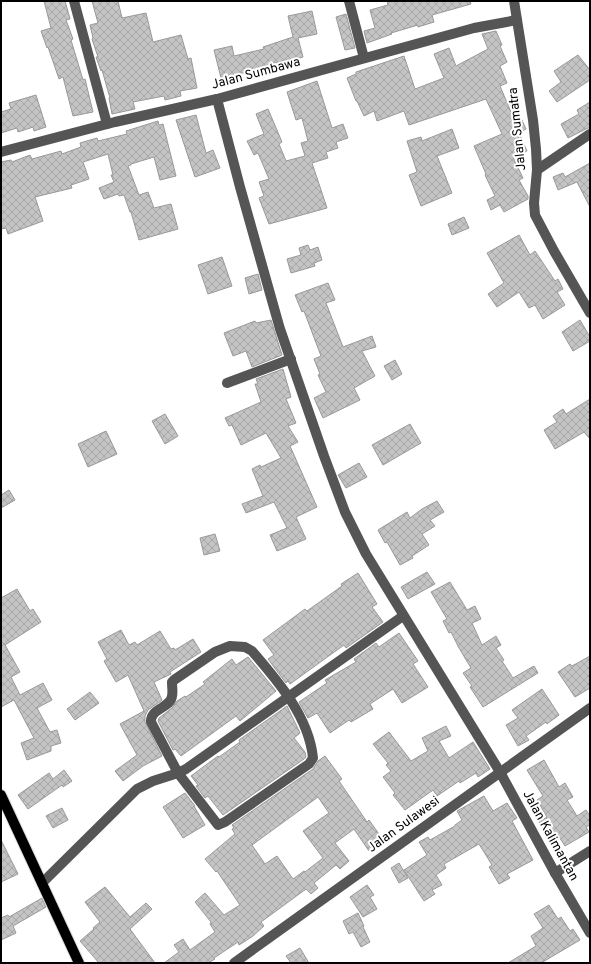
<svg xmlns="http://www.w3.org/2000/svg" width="591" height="964" font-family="Overpass,sans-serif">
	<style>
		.building { fill: url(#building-cross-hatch); stroke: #999; fill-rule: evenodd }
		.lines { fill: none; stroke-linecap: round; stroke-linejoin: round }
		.major-casing { stroke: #dbdbdb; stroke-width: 12 }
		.minor { stroke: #555; stroke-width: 10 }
		.major { stroke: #000; stroke-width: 10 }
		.labels { text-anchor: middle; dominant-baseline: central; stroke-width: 4; stroke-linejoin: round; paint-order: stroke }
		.street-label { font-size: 13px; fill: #000; stroke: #fff }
	</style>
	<defs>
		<pattern id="building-cross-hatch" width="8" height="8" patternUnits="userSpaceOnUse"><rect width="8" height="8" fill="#c4c4c4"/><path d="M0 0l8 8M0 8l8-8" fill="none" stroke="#a7a7a7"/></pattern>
	</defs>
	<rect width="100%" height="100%" fill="#fff"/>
	<g class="building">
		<path d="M44,1H65L70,19L66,20L73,39L71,40L83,80L85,79L93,112L73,116L63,77L59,79L48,47L47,48L41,31L51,28Z"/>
		<path d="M92,1H118L122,18L146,13L153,42L181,35L188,59L191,58L197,88L180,91L181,96L165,100L164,96L133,102L135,109L112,114L109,98H110L102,70L101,71L96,57H98L92,39L93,38L90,25L98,23Z"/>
		<path d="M387,1H470L471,4L432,15L434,22L418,27V25L391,33L392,34L367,43L364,31L375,28L370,10L388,5Z"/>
		<path d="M312,11L317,34L298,38L303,57L290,61L289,59L265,66L266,68L238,74L239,78L222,82L214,50L232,46L234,56L264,49L263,47L293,37L288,16Z"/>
		<path d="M346,14L355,48L345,50L336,17Z"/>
		<path d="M496,31L502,45L500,46L507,62L500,66L507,83L500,86L514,119L520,116L526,129L519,133L527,151L513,157L523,178L519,180L528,196V199L504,212L500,205L491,210L487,200L495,196L485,175L486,174L474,146L502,134L486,99L409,125L404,111L377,121L374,111L364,116L357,101H356L347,78L356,74V72L404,56L415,89L444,78L434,54L449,48L456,66L488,49L482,34Z"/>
		<path d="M578,55L590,70V80L557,102L549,91L561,82L554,71Z"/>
		<path d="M317,81L332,128L343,124L348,138L336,142L338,148L326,152L328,158L312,163L327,208L269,224L259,198L264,196L259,182L269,179L258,153L254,155L247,141L264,134L256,114L268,109L282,142L279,144L286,161L305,156L301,143L308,141L302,118L296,120L287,92Z"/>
		<path d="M36,95L46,127L34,131L33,127L18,132L17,128L1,133V112L11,109L9,103Z"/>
		<path d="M590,102V128H588L568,138L561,124L579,114L577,110Z"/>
		<path d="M196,115L206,153L213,150L220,168L195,177L176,120Z"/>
		<path d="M158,121L159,125L163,124L176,176L160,180L154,157L131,164V165L128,166L139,195L148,192L154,208L171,204L178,229L139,240L131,212H130L124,195L119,196L118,194L104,199L99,188L114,182L111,175H113L108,154L83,162L89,179L71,185L72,188L35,197L43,221L8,234L6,228L1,229V162L11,160L12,162L30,155L32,159L61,151L62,154L81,147L80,143L97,138L98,141L127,134L126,131Z"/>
		<path d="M452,129L459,148L437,156L452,193L421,206L409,175L417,172L407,141L421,137L422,141Z"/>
		<path d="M590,163V207L577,182L558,190L553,177L563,173L565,177Z"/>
		<path d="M464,217L469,228L452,235L448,224Z"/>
		<path d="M519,235L530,255L535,251L555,281L558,279L563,289L557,292L565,305L543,319L535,305L529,308L519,292L497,307L488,294L504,283L487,253Z"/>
		<path d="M308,245L310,250L318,247L322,260L314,263L315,266L291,273L287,259L301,255L299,248Z"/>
		<path d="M222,257L232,286L208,294L198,265Z"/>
		<path d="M258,274L262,290L249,294L245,278Z"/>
		<path d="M328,283L335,300L326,303L343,347L372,336L376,347L362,351L375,376L354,388L360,400L323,418L314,398L326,392L318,375L320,374L314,359L321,356L304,311L302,312L295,295Z"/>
		<path d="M271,320L282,355L252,367L246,351L233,356L224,333L255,321L256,323Z"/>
		<path d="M580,320L590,337V341L573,351L562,332Z"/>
		<path d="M395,360L402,374L392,380L384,366Z"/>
		<path d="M283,369L291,397L286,399L296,423L288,426L298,442L290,446L317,507L296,517L306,539L277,551L270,535L287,528L274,502L246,513L242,504L263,496L252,469L260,465L261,467L281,458L266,433L241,445L232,425L229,426L225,418L261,402L255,384H258L256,379Z"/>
		<path d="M590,399V439L584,432L555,449L544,430L557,422L553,416L563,409L566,414Z"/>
		<path d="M165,414L178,436L165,444L152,421Z"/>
		<path d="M410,424L421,443L383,465L372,445Z"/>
		<path d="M106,431L117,454L88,467L78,444Z"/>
		<path d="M359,463L367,477L346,488L338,475Z"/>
		<path d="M9,490L15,500L1,508V495Z"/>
		<path d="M437,501L444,512L430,520L435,526L422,534L429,545L412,556L413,558L400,565L387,542L385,543L378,530L407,512L410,518L422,509Z"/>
		<path d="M215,534L220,551L204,555L200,538Z"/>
		<path d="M427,572L435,584L408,599L401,587Z"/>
		<path d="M358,573L377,604L372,607L383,622L346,648L344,645L290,684L288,681L286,683L268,659L274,655L263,640L305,609L307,611L342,586L341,584Z"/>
		<path d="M450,582L467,610L475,606L481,619L472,623L482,645L496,636L501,645L496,648L504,660L502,661L513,678L534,666L538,673L483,707L470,687L472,686L463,673L471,668L459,648L451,632L449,633L443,621L447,619L431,592Z"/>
		<path d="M17,589L30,611L33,609L41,622L5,645L20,672L11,677L20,695L43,683L52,700L37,708L50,732L57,730L61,743L51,746V751L27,760L21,743L34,738L14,700L1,707V598Z"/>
		<path d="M121,630L129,645L135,642L137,645L160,631L171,649L174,648L175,650L193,639L201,652L170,672L171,674L154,682L162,700L148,710L145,716V722L162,756L143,766L123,781L115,771L137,755L120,724L144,711L128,675L116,682L104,661L107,659L98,642Z"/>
		<path d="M399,633L418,661L413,664L428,687L402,703L393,689L370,704L373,709L351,722L349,720L330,733L317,713L308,718L299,702L327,683L325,680L356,662L354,659L376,643L379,647Z"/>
		<path d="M590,656V688L575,697L558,672L570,664L572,666Z"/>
		<path d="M248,657L276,691L240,721L236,716L181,756L175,749L173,750L158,721L159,718L172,708L177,701L185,696L186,697L205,684L203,682L232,659L236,665Z"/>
		<path d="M542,689L559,715L547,724L546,722L526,736L529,740L518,746L506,725L518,718L512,710Z"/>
		<path d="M90,692L99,703L75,720L67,709Z"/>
		<path d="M287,706L300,733L294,738L305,752L306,757L304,759L223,815L208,796L205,798L196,786L198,785L191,776L218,756L219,757L240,742L239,740Z"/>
		<path d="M446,726L451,736L439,741L449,758L473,742L490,769L478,777L476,773L460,783L459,781L437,796L433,790L405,810L393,795L395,793L383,777L391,771L386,765L388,763L373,744L389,732L411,761L428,751L422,738Z"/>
		<path d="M325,756L342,779L339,781L367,822L369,820L384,841L369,851L354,829L335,843L349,861L340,869L336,865L314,883L318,888L311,894L306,889L261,922L264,926L253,936L239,945L238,942L214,958L215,959L208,963H164L179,952L174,945L183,939L190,950L215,932L210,924L211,922L195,902L205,893L224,915L240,905L217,871L216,872L205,859L235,834L232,829L234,828L232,825L313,769L318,761ZM318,797L329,813L303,831L323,858L305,872L304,871L293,879L277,856L265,864L252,845Z"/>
		<path d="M544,760L559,787L565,783L573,797L567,800L577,816L586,810L590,816V825L586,827L589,832L565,846L556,832L549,837L539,822L547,817L537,800L543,796L527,770Z"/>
		<path d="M64,770L72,781L63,787L62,785L28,809L18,795L49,773L53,779Z"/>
		<path d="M185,793L195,806H194L205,825L183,838L163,807Z"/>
		<path d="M484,796L493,811L507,803L517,818L512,821L533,860L507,874L510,878L499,884L489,867L492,865L479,844L444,864L446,868L436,875L442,885L432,890L435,894L424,901L404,870L427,855L419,842L428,837L430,840L455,826V825L462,820L457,811Z"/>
		<path d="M62,808L68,820L53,828L46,816Z"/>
		<path d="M1,840L18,874L1,882Z"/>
		<path d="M399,863L408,878L399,883L391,868Z"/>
		<path d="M367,885L374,895L370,897L377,909L363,917L350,897Z"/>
		<path d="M105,887L130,917L146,903L152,909L130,929L155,963H99L80,941L94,929L93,928L100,922L85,902Z"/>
		<path d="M42,898L46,907L13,926L16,933L1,940V918L8,915L9,917Z"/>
		<path d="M549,905L558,919L561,917L570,931L573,929L580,940L541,963H508L536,946L531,936L543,928L534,914Z"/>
		<path d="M358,913L364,926L363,927L370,942L361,947L353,932L349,934L343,921Z"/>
		<path d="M300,948L309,963H291L286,956Z"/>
	</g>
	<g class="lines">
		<defs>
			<path id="major" d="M1,795L79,963"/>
		</defs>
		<use href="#major" class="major-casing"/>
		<g class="minor">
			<path d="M74,1L107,124"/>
			<path d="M349,1L364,58"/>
			<path d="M514,1L533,120L536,149L537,170L534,203L535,215L554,251L590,313"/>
			<path d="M217,99L240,187L280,329L324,456L345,512L366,554L500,772L555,873L590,933"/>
			<path d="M1,152L115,122L217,99L474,28L517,20"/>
			<path d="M537,170L590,134"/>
			<path d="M227,383L291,359"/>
			<path d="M230,646L245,647L252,651C278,681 309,717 313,758L309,764L225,822L218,825L178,773L151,722C150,708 171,708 172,696C173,692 172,687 172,682L174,680L215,652Z"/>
			<path d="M555,873L590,851"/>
			<path d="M42,883L137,789L153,781L178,773L186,769L403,616"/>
			<path d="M234,963L590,708"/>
		</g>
		<use href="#major" class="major"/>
	</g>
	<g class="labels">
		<g class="street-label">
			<text transform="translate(256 74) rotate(-15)">Jalan Sumbawa</text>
			<text transform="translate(518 129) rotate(-96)">Jalan Sumatra</text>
			<text transform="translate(404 825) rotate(-36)">Jalan Sulawesi</text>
			<text transform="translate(550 836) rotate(61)">Jalan Kalimantan</text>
		</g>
	</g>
	<rect width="591" height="964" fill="none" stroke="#000000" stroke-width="4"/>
</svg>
